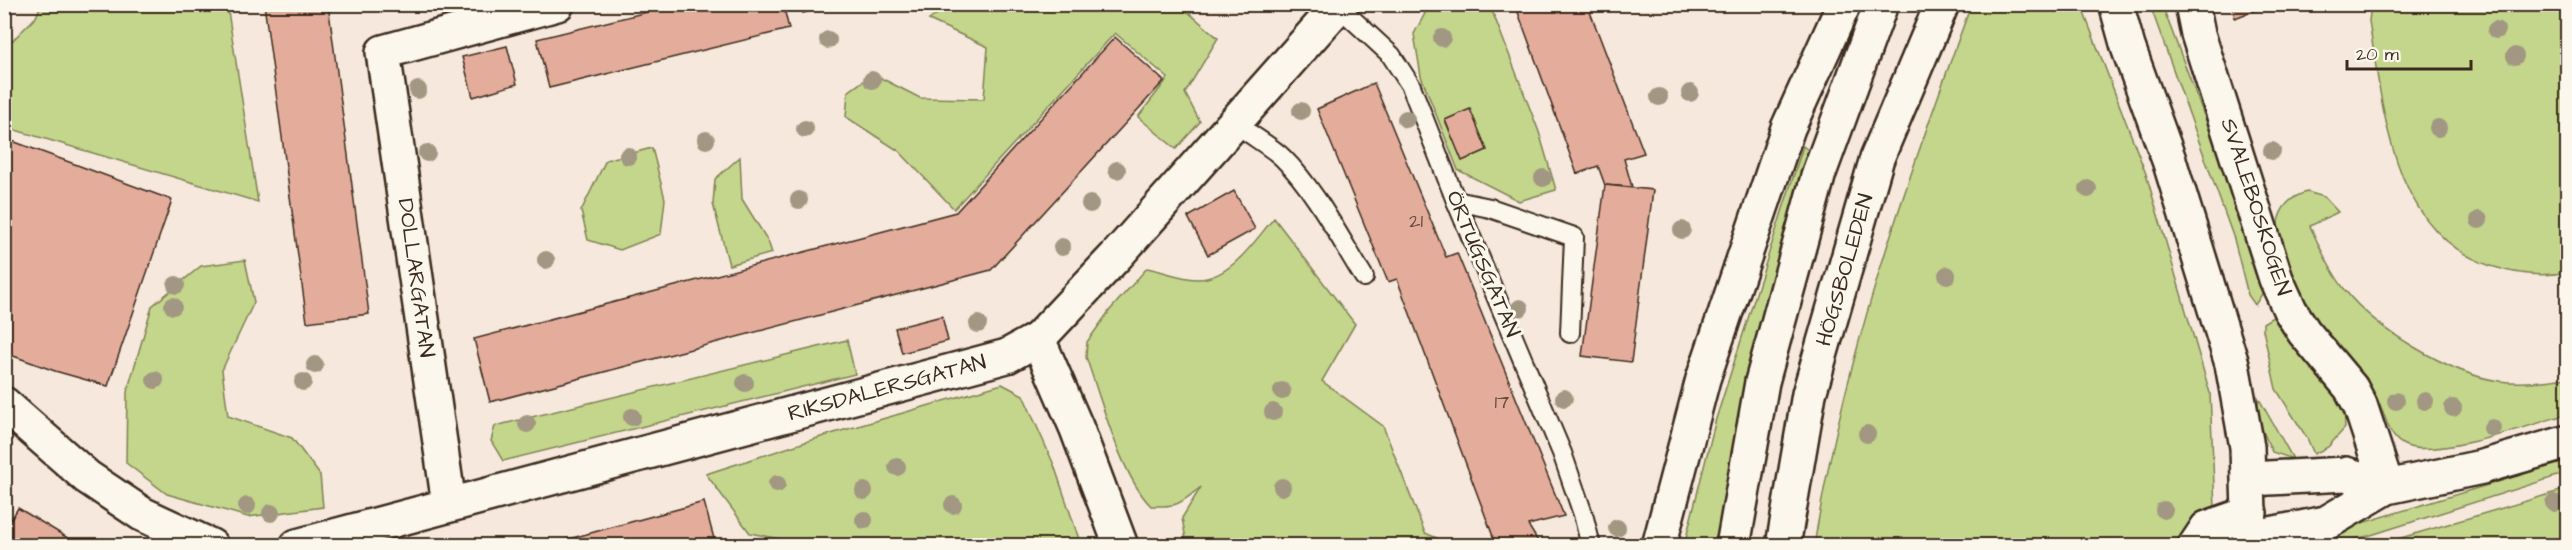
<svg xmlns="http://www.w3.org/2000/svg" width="2572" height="550" font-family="'Architects Daughter',sans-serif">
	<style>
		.green { fill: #c3d68b; stroke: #7f8054; stroke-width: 1.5 }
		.building { fill: #e4ad9b; stroke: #3b2a1e; stroke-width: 1.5 }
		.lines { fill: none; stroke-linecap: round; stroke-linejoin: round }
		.lane-casing { stroke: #3b2a1e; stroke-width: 22 }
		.street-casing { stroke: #3b2a1e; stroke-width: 38 }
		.secondary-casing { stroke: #3b2a1e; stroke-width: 38 }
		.lane { stroke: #fbf7ec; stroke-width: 18 }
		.street { stroke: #fbf7ec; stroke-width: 33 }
		.secondary { stroke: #fbf7ec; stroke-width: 33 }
		.tree { fill: #a29782 }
		.labels { text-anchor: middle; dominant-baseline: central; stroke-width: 6; stroke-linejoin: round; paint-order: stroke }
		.number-label { font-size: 20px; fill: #654b3d }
		.street-label { font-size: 22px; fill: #3b2a1e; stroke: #fbf7ec }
	</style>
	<rect width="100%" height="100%" fill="#f6e8dc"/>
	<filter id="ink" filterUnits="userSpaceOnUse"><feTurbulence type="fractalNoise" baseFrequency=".0167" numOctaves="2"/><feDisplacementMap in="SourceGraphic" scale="12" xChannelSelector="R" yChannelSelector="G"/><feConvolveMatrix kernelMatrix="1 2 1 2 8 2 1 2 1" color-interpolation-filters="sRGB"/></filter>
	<g filter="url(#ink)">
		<g class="green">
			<path d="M1433,4L1476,5L1491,8L1539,132L1556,190L1519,201L1458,170L1421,76L1414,34L1429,6Z"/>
			<path d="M41,5H227L258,202L5,127V48L36,17Z"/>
			<path d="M950,5H1180L1218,38L1185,93L1200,122L1176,149L1138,117L1168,78L1115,33L954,209L899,151L846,117L848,92L873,74L920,98L984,99L988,47L929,20Z"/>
			<path d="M1971,5H2081L2146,174L2210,393L2215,508L2247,545L1814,546C1844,357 1906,183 1971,5Z"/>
			<path d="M2150,5H2162L2266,278L2262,294L2255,305L2248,295L2234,239Z"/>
			<path d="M2371,5H2567V272C2541,278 2516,274 2491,266C2391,233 2383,108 2369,21Z"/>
			<path d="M1803,146L1808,150L1742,427L1722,545L1684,546L1716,419Z"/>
			<path d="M652,148L665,199L661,234L620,250L588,240L581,211L606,160Z"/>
			<path d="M740,157L742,199L768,241L772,253L729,265L713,204L715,179Z"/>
			<path d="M2307,192L2324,197L2338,212L2310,226C2320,248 2330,270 2345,290C2375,329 2450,374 2499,381C2522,384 2545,381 2567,378V414C2534,424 2433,460 2404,445C2389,437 2387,421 2381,407C2376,396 2369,385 2362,376C2345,352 2322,334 2307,309C2298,294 2276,239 2278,223C2280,207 2292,196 2307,192Z"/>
			<path d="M1274,218L1355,324L1322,381L1383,426L1425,533L1453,545H1187L1182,518L1201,487C1180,503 1180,507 1151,506C1121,476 1101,399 1086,357L1087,342L1110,310L1147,268C1163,271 1182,279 1198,279C1231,279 1255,240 1274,218Z"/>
			<path d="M245,260L254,302L222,370L228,416L292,438L320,475L323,507L248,517L167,494L126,463L127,392L152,306L201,266Z"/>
			<path d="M2276,315L2344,402L2345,428L2328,447L2314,454L2307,438L2276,389L2263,330V323Z"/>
			<path d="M847,340L855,374L503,461L491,441L495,426Z"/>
			<path d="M1002,384L1023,395L1054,465L1081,545L814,546L750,533L706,474L824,436Z"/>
			<path d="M2258,397L2293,459L2272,452L2258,420Z"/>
			<path d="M2567,461V473L2368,536L2344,541L2337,536L2339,530Z"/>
			<path d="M2567,489V545H2377Z"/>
		</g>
		<g class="building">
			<path d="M264,4H328L369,314L307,322Z"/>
			<path d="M680,4H783L789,29L549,88L537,39Z"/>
			<path d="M801,4H837L803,13Z"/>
			<path d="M1515,4H1587L1644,153L1624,159L1632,187L1605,185L1598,166L1577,174Z"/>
			<path d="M2232,4H2271L2235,18Z"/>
			<path d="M1115,37L1164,81L991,270L490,402L474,339L956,212Z"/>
			<path d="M507,46L517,84L473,97L462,57Z"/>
			<path d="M1374,83L1446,257L1457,253L1564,516L1528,525L1541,546H1500L1494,539L1397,279L1388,282L1317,109Z"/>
			<path d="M1470,109L1487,150L1462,161L1445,120Z"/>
			<path d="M4,138L172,200L108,386L55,371L8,354L4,350Z"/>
			<path d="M1605,185L1653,190L1631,362L1582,356Z"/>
			<path d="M1234,191L1255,229L1208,255L1188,217Z"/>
			<path d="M942,316L948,341L902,353L895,328Z"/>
			<path d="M704,502L716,546H543Z"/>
			<path d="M18,508L81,546H4V531Z"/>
		</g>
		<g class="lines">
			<defs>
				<g id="lane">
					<path d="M1338,6L1391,55L1411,86L1456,201L1562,453L1583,514L1591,546"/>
					<path d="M1235,122C1249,135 1271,146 1283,158C1316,191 1339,237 1364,277"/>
					<path d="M1456,201L1490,208L1574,237L1570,333"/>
				</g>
				<g id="street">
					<path d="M2192,4L2198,34L2276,279L2290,310L2304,332L2351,388L2360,405L2387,487"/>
					<path d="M1038,339L1077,429L1121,546"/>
					<path d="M4,404L87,477L142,514L211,546"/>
					<path d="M2249,479L2346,474L2387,487"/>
					<path d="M449,504L383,52L557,4"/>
					<path d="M2250,538L2326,523L2387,487L2482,467L2568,442"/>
					<path d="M297,546L1007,356L1038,339L1117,255L1340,4"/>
					<path d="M2195,546L2207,528L2250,513"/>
				</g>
				<g id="secondary">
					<path d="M2116,4L2128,47L2169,160L2232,364L2247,447L2250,546"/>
					<path d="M1659,546L1703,379L1788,128L1844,4"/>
					<path d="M1733,546L1762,382L1819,173L1881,4"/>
					<path d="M1783,546L1809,394L1877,158L1942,4"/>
				</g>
			</defs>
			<use href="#lane" class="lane-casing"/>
			<use href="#street" class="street-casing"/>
			<use href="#secondary" class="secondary-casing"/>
			<use href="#lane" class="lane"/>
			<use href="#street" class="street"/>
			<use href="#secondary" class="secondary"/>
		</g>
		<g class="tree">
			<circle cx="2496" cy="30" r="9"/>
			<circle cx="1442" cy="38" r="9"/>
			<circle cx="828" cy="40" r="9"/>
			<circle cx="2515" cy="56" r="9"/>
			<circle cx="872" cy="80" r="9"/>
			<circle cx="418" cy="90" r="9"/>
			<circle cx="1690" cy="93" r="9"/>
			<circle cx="1659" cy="97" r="9"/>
			<circle cx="1301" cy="111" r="9"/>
			<circle cx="1406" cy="119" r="9"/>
			<circle cx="2438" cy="128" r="9"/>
			<circle cx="805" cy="129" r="9"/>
			<circle cx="706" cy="140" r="9"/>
			<circle cx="2272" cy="151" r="9"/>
			<circle cx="427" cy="153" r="9"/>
			<circle cx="628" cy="156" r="9"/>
			<circle cx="1117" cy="170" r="9"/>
			<circle cx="1543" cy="178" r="9"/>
			<circle cx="2088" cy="189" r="9"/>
			<circle cx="799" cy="200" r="9"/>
			<circle cx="1090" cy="204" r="9"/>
			<circle cx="2479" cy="220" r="9"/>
			<circle cx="1682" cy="230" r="9"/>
			<circle cx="1062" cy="247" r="9"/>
			<circle cx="546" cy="260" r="9"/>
			<circle cx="1947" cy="275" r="9"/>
			<circle cx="176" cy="285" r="9"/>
			<circle cx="173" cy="306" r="9"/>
			<circle cx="1520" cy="308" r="9"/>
			<circle cx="978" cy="324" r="9"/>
			<circle cx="315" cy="365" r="9"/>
			<circle cx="155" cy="380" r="9"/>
			<circle cx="303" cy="382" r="9"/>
			<circle cx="745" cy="383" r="9"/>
			<circle cx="1282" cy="391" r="9"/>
			<circle cx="1564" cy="398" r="9"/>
			<circle cx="2396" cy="401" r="9"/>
			<circle cx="2425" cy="401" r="9"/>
			<circle cx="2453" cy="408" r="9"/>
			<circle cx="1273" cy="412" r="9"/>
			<circle cx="632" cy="417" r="9"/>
			<circle cx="527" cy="424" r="9"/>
			<circle cx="2492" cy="428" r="9"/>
			<circle cx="1867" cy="434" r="9"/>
			<circle cx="897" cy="467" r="9"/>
			<circle cx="777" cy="484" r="9"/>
			<circle cx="1282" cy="487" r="9"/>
			<circle cx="864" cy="491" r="9"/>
			<circle cx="2554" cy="503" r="9"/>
			<circle cx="953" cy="505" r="9"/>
			<circle cx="247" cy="506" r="9"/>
			<circle cx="2164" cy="510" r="9"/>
			<circle cx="271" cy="513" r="9"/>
			<circle cx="864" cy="520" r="9"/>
			<circle cx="1617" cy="528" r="9"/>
		</g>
	</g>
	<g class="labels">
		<g class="number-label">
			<text x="1416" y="221">21</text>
			<text x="1502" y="402">17</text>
		</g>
		<g class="street-label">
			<text transform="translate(2256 207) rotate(72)">SVALEBOSKOGEN</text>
			<text transform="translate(1483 264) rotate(67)">ÖRTUGSGATAN</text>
			<text transform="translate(1845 270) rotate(-74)">HÖGSBOLEDEN</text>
			<text transform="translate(416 278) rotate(82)">DOLLARGATAN</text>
			<text transform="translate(887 388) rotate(-15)">RIKSDALERSGATAN</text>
		</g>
	</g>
	<rect width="2572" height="550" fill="none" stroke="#fbf7ec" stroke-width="24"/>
	<rect x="12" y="12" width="2548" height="526" fill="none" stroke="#3b2a1e" stroke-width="2" filter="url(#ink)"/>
	<path d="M2347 60v9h124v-9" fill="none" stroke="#3b2a1e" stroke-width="3"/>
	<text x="2356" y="60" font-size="18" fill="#3b2a1e" stroke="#fbf7ec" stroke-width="4.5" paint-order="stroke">20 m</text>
</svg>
